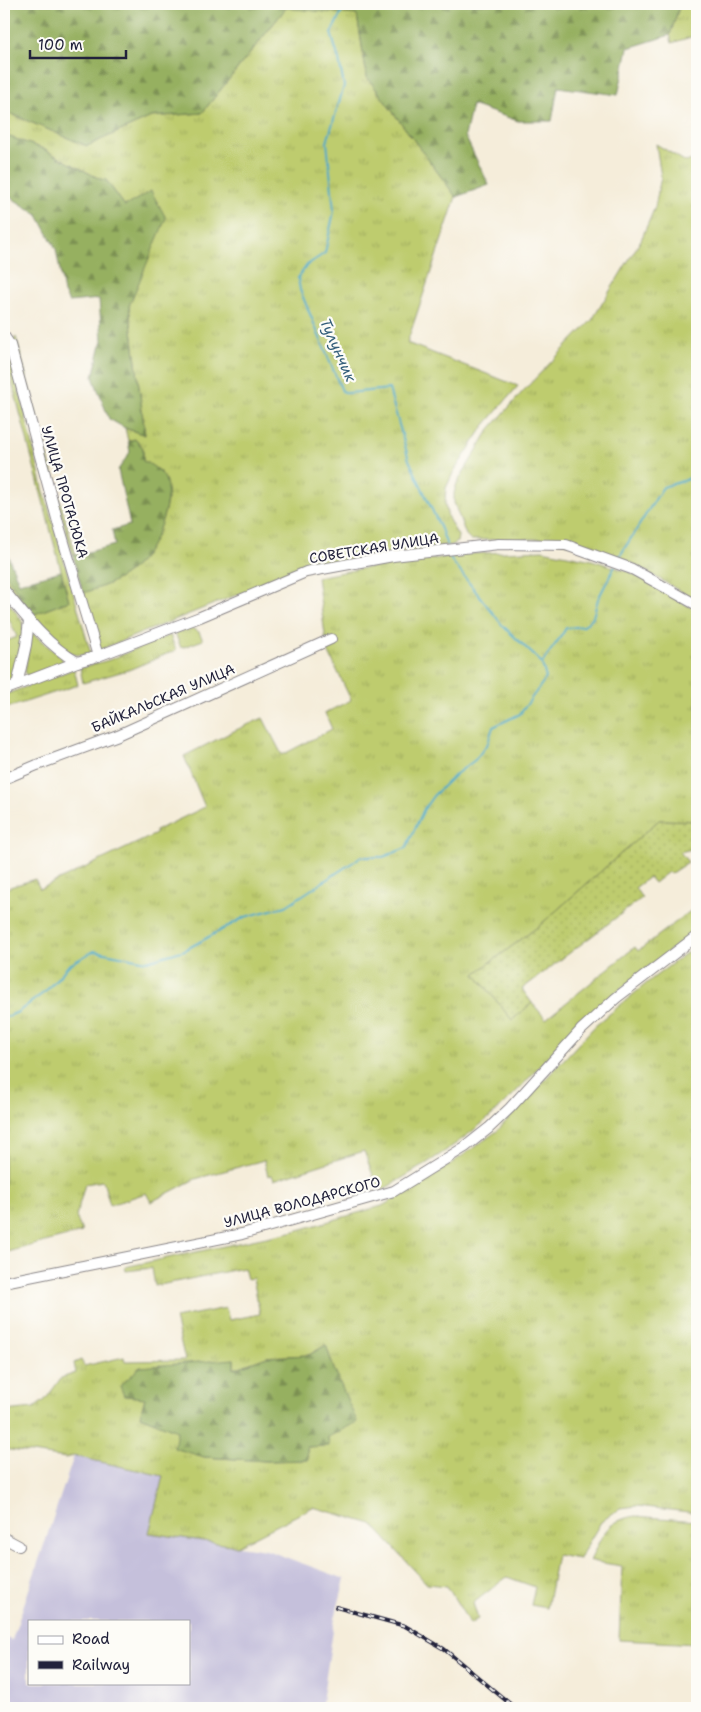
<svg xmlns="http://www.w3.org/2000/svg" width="701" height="1712" font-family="'Shantell Sans',sans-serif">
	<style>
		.industrial { fill: #c5c0db; fill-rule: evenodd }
		.grass { fill: url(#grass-tufts); stroke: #707754; fill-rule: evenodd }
		.forest { fill: url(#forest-firs); stroke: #5c694e }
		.garden { fill: url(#garden-dots); stroke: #707754 }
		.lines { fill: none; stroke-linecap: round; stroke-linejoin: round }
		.stream { stroke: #48a8c7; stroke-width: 2 }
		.minor-casing { stroke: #8c888a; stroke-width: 12 }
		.minor { stroke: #fff; stroke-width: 10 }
		.rail-casing { stroke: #22223b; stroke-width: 4 }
		.rail { stroke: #fdfcf7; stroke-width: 2; stroke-dasharray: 5.5; stroke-linecap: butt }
		.labels { text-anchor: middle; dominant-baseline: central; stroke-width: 4.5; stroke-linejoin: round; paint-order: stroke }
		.street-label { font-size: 14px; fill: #22223b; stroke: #fdfcf7 }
		.water-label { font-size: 15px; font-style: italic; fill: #335e7a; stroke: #fdfcf7 }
	</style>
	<defs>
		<pattern id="grass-tufts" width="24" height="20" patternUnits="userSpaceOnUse" patternTransform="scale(1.25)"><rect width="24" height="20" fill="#becc6e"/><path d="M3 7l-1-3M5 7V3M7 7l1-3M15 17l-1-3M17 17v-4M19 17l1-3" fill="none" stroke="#a3af60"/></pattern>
		<pattern id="forest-firs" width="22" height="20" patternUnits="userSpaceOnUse" patternTransform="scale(1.25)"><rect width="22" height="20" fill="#96b061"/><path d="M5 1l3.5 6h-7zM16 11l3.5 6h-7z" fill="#7a8f51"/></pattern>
		<pattern id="garden-dots" width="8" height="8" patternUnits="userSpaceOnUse" patternTransform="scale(1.25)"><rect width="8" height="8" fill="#becc6e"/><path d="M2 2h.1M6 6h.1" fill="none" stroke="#a3af60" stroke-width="1.8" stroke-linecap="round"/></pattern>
	</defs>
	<rect width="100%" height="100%" fill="#fdfcf7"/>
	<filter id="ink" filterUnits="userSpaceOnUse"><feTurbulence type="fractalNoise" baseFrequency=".02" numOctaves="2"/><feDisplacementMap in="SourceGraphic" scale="10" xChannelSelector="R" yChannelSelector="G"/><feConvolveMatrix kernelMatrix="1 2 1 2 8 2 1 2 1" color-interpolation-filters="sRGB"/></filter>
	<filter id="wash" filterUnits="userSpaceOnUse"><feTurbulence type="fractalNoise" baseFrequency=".0096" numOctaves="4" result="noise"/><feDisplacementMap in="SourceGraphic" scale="20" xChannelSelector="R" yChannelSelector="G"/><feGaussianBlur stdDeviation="1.12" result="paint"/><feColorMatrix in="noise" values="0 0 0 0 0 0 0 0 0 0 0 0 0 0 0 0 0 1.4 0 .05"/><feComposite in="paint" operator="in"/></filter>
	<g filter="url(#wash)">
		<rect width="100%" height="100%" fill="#f5edda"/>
		<path class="industrial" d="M74,1456L163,1476L149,1533L266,1550L345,1579L335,1618L321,1708H4V1637L12,1640ZM29,1621H189V1683H29Z"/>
		<g class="grass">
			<path d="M680,4H697V35L672,43L670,35Z"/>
			<path d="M286,8L357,15L367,77L456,197L407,343L518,386L484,426L453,473L446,488L445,504L448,518L458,536L457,542L453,545L299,570L99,650L83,593C107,586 126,578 142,559C153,547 171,505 167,488C163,475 156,467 143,461V448L135,439L128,441L125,428L145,435L129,306L125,206L106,180L100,179L41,148L4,135V111L87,146L151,117L202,113Z"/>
			<path d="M656,144L686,162L697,158V601L632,563L585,546L541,539L471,540L466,535L454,503V493L457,483L489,430L525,389L592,320L641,240L655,207L661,177Z"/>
			<path d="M16,337L56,488L76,555H73L12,344L13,340Z"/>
			<path d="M5,355L12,359L43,488L91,654C83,655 75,656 68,652C54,645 8,595 4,579C4,579 4,572 4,571L32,615L69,601Z"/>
			<path d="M542,550L592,560L630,572L697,611V821L659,820L539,926L475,974L512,1020L532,1003L546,1019L635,947L638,951L697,906V930C652,964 605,998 565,1039C537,1068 512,1100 480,1125C449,1151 414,1171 379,1192L364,1151L274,1180L272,1175L268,1176L264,1160L195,1179L151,1202L146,1193L110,1205L103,1181L85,1184L76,1216L82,1232L4,1253V889L35,879L40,889L156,834L155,831L205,807L184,756L236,730L263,718L282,755L332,729L325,713L351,700L327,649L317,577L359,569L469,554Z"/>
			<path d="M4,597C9,604 19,614 22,622C26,637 17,677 4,684V671L7,669L4,661V642L17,637L4,608Z"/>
			<path d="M191,628L199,632L203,640L181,648L175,633Z"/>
			<path d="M31,632L62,658L63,662L27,676L25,671Z"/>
			<path d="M170,635L176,650L131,669L83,683L80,668L109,660Z"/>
			<path d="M74,669L78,685L4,709V695Z"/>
			<path d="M697,945V1513L637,1506L620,1508L601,1522L579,1559L557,1555L547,1608L531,1605L535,1587L507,1577L473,1603L478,1619L470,1624L447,1586L427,1584L372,1524L313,1507L237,1546L149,1533L163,1476L74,1456L66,1458L4,1449V1411L34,1408L45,1400L61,1378L76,1373L74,1363L81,1360L84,1366L124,1357L125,1361L185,1360L175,1318L226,1308L229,1320L260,1314L253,1278L247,1279L244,1268L155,1286L152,1268L126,1271L125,1267L295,1231L382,1206L396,1198L448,1166L497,1131L595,1026L653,978ZM326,1345L334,1369L327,1437L329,1445L307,1447V1460L266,1461L204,1457L178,1431L140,1416L145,1398L234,1359V1369L267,1357L309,1355Z"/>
			<path d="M635,1516L697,1521V1644L619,1640L622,1566L590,1561C602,1536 605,1521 635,1516Z"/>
		</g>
		<g class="forest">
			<path d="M4,4H680L670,35L628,48L618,95L558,87L552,121H518L472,105L465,136L489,185L456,197L367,77L357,15L286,8L202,113L151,117L87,146L4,111V55L10,36L4,31Z"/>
			<path d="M4,135L41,148L100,179L106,180L125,206L151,191L166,218L129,306L145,435L125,428L109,419L93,377L102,340L99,299L69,302L64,293L56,249L38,215L4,193Z"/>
			<path d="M135,439L143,448V461C150,464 160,470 164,477C175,496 156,544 142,559C126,578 107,586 83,593L73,556L115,545L112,530L130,525L118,470L130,452L128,441Z"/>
			<path d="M4,546L19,583L61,571L69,601L32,615L4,571Z"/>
			<path d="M326,1345L334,1369L357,1422L328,1437L329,1446L307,1447L308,1460L266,1461L204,1457L174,1448L177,1431L140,1416L145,1398L124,1396L120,1386L140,1367L234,1359V1369L267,1357L309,1355Z"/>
		</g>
		<path class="garden" d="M659,820L697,821V850L696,848L680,852L688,862L670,874L668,872L654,883L649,877L635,888L642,898L522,989L532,1003L512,1020L475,974L539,926Z"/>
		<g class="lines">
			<g class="stream">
				<path d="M346,4L331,33L339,60L344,86L327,142L334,211L325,253L307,265L298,278L300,290L342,391L348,393L389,389L409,460L441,529L447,546"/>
				<path d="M449,553L451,560L503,626L542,663"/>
				<path d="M618,559L663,487L686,480L697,472"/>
				<path d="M4,1018L18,1012L46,991L69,965L94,951L147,961L185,950L245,917L286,906L361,857H383L406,848L424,809L433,796L456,774L475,760L488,743L493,727L520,714L546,678L542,664C549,651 559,641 566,628L584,626L593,617L598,599L615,566"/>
			</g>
		</g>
	</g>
	<g filter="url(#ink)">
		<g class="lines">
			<defs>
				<g id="minor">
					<path d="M4,336L10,345L59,526L98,656"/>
					<path d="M4,590C25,616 47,645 77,662"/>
					<path d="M17,685L26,645L29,621"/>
					<path d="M4,690L77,662L98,656L200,617L306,572L393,556L499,544L566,545L632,569L697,605"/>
					<path d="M4,779L37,765L118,735L331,639"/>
					<path d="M4,1282L242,1234L394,1191L465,1147L489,1128L510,1108L581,1030L616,998L697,936"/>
					<path d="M4,1538L19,1546"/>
				</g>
			</defs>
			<use href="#minor" class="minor-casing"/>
			<use href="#minor" class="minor"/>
			<defs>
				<path id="rail" d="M336,1607L405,1626L444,1649L515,1708"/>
			</defs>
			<use href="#rail" class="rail-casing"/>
			<use href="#rail" class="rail"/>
		</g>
	</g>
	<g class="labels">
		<g class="street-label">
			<text transform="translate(65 492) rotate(74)">УЛИЦА ПРОТАСЮКА</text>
			<text transform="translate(374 548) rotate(-9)">СОВЕТСКАЯ УЛИЦА</text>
			<text transform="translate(163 698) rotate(-23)">БАЙКАЛЬСКАЯ УЛИЦА</text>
			<text transform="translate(302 1202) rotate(-15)">УЛИЦА ВОЛОДАРСКОГО</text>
		</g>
		<g class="water-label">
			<text transform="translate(338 350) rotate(66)">Тулунчик</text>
		</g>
	</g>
	<rect width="701" height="1712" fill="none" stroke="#fdfcf7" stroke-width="20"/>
	<rect x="28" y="1620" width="162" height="65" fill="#fdfcf7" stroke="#a5a5ac"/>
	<rect x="38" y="1636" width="25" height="8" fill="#ffffff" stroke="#a5a5ac"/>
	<text x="72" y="1644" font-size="15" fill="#22223b">Road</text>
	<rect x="38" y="1661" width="25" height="8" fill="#22223b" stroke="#a5a5ac"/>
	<text x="72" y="1670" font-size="15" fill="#22223b">Railway</text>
	<path d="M30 50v8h96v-8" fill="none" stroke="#22223b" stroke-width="2.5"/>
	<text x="38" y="50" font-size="15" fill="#22223b" stroke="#fdfcf7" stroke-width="4" paint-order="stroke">100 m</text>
</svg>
